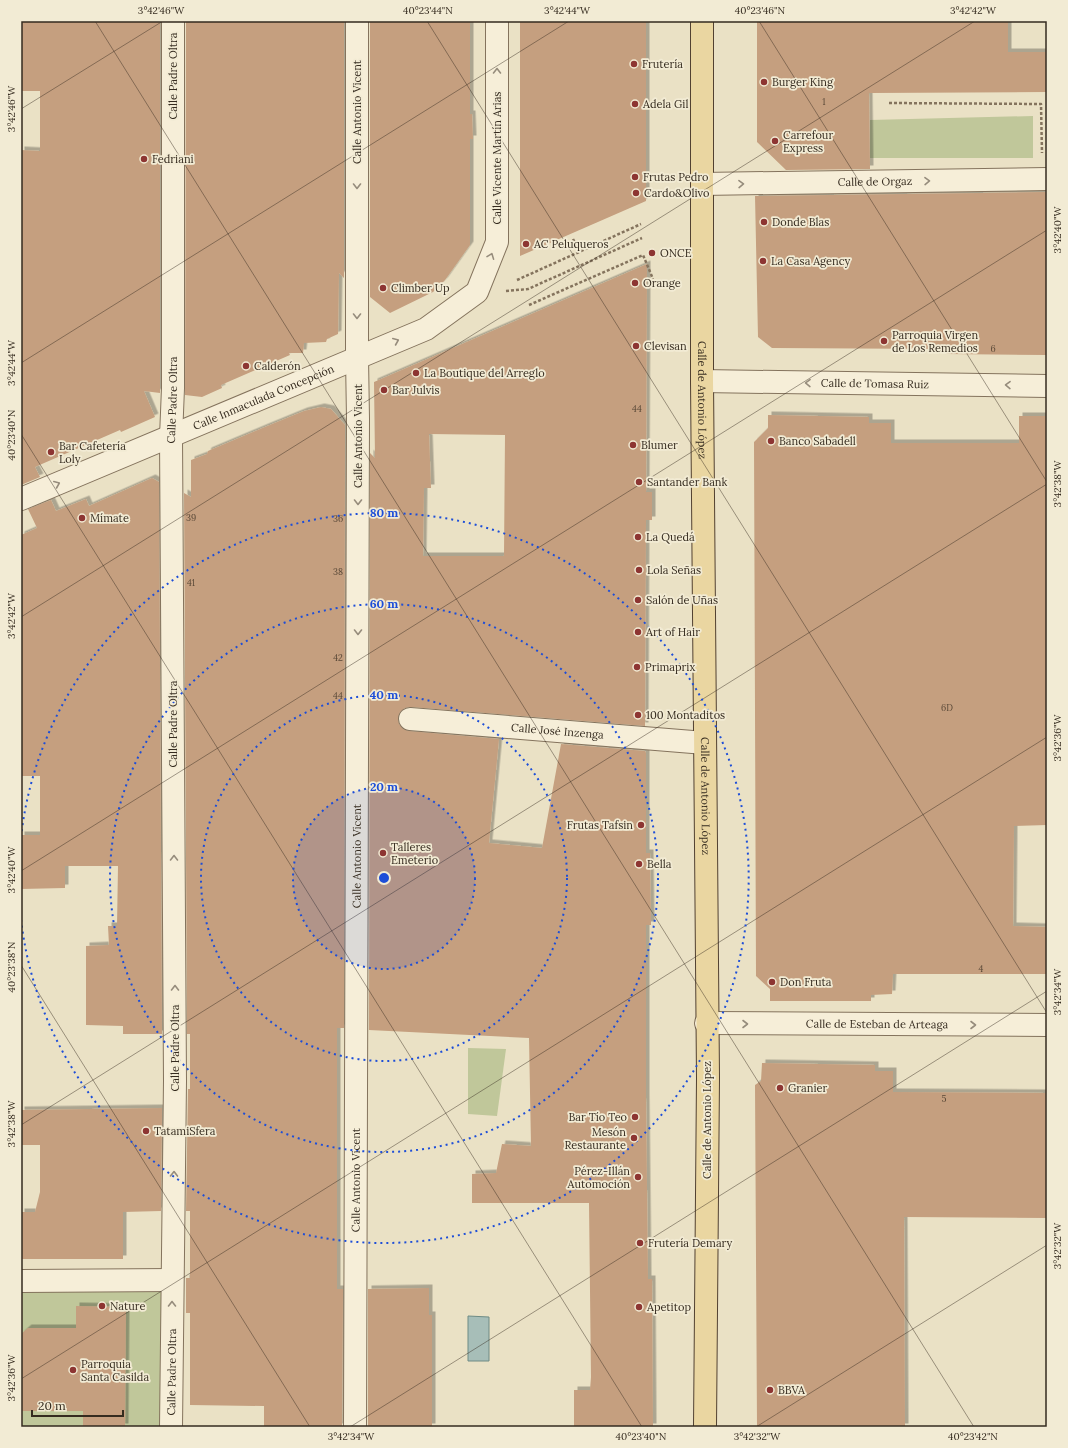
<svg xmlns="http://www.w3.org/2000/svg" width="1068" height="1448" font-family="Lora,serif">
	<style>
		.green { fill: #c0c79a }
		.water { fill: #a7beb8; stroke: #6e8b85 }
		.building { fill: #c59f7f; fill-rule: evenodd; filter: url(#shadow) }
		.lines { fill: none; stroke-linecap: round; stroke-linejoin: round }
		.street-casing { stroke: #84735d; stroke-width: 24 }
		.primary-casing { stroke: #524131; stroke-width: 24 }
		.path { stroke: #84735d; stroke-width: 2.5; stroke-dasharray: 3 2; stroke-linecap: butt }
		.street { stroke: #f6eed8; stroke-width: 22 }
		.primary { stroke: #ead6a1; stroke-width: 22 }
		.oneway { stroke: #968c7c }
		.ticks { fill: none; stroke: #352b1f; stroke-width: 1; stroke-opacity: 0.45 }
		.ring { fill: none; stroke: #1d4ed8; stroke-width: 2; stroke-dasharray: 2 4 }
		.poi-dot { fill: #8d3532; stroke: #f2ebd4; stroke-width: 1.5 }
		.labels { text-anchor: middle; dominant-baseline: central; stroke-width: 3.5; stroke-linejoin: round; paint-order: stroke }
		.number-label { font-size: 9px; fill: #594837 }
		.poi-label { font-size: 11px; fill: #352b1f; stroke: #f2ebd4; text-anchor: start }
		.street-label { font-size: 11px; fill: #352b1f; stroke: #f2ebd4 }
		.centre { fill: #1d4ed8; stroke: #f2ebd4; stroke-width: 2 }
		.ring-label { font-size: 12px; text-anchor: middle; font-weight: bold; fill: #1d4ed8; stroke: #f2ebd4; stroke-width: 3.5; stroke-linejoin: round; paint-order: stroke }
		.neatline { fill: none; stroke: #352b1f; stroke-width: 1.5 }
		.ticks-label { font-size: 10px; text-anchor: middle; fill: #352b1f }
	</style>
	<defs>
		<filter id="shadow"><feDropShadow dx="3.5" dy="-3.5" stdDeviation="0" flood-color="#0004"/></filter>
	</defs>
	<rect width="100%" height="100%" fill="#eae1c5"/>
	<g class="green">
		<path d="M1033,116V158H870V120Z"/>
		<path d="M468,1048L506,1049L497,1116L468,1114Z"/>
		<path d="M172,1280L171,1427H21V1281Z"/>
	</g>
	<path class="water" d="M468,1316L489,1317V1361H468Z"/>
	<g class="building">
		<path d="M21,21H160V393L144,391L155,417L121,432L120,430L35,467L40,477L21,485V150L40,151V91H21Z"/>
		<path d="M186,21H344V278L339,273L338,334L327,339L326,342L304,343L303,353H289L290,355L221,385L222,388L202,397L185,395Z"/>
		<path d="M370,21H470V114H472L473,139H470V245L445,280L433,292L390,313L370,297Z"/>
		<path d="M520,21H646V201L520,256Z"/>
		<path d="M757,21H1008V52H1047V92L869,93L870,169L786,170L757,142Z"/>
		<path d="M1047,192V355L947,354L943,349L772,348L758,337L755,196Z"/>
		<path d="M647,264L646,492H652V520H646L645,726L411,707L405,708L400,712L398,718L399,724L403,729L409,731L499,739L489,843L542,848L561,744L645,751L646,753V853H650L651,925H646V1098L648,1279H652L653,1427H574V1390H590L591,1377L589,1203H472V1174L496,1173L502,1144L531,1146L529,1038L369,1030L370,453L375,458L374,382ZM429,434L505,435L504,556H423L424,488H431Z"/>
		<path d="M321,407L331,409L345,425L344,1028H337V1289H343L342,1427H264V1406L190,1405V1313H186V1278H190V1211H186L188,1089H190V1034H187L184,493L191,497V460L207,454L208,451L265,427L304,411Z"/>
		<path d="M768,415L869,417V423H891V443H1019V416H1047V825L1014,826L1013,926L1047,927V974H893L892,994L871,995V1001H770V989L756,976L754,442L768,428Z"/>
		<path d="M152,478L159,482L162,1034H123V1026L86,1025V946L109,945L108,926H117L118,866H65V888L21,889V835H40V776H21V535L37,528L28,509L51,500L56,511L86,499L89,506Z"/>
		<path d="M762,1063L875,1065V1071H893V1092L1047,1093V1218L904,1217L905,1427H757L755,1085L761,1081Z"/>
		<path d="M162,1108L161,1211L123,1212V1259H21V1212H35L40,1192V1145H21V1110Z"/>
		<path d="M429,1288V1315H432V1427H368V1289Z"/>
		<path d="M76,1306L126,1307L125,1427H83V1411H21V1334L28,1328H76Z"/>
	</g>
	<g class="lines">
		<defs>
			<g id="street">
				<path id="s1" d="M702,184L1047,179"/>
				<path id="s2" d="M702,381L1047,386"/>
				<path id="s3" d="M21,499L426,329L477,292L497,242V21"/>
				<path id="s4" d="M410,719L705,743"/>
				<path id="s5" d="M706,1023L1047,1025"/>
				<path d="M21,1281L172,1280"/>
				<path id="s6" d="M171,1427L175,1081L171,437L173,388V21"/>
				<path id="s7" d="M355,1427L358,419L357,358V21"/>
			</g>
			<g id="primary">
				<path id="s8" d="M702,21V381L708,1078L705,1427"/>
			</g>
		</defs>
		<use href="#street" class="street-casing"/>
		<use href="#primary" class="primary-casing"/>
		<g class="path">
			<path d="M889,103L1041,104L1042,153"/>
			<path d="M573,239L580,252"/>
			<path d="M517,280L641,224"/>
			<path d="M506,291L528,289L642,238"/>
			<path d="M529,305L643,255L653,279"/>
		</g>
		<use href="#street" class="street"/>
		<use href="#primary" class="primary"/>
	</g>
	<defs><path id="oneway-chevron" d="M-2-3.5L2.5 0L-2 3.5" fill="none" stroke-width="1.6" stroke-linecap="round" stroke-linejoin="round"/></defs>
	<g class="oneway">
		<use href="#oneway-chevron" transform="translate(497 71) rotate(-90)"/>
		<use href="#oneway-chevron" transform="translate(927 181) rotate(-1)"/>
		<use href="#oneway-chevron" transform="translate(741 184) rotate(-1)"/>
		<use href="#oneway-chevron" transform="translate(357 186) rotate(90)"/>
		<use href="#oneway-chevron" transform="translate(491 256) rotate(-69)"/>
		<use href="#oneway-chevron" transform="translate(357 316) rotate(90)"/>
		<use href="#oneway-chevron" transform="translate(396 341) rotate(-23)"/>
		<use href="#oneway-chevron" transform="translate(808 383) rotate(-179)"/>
		<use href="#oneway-chevron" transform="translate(1008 385) rotate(-179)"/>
		<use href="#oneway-chevron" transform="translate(57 484) rotate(-23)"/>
		<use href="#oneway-chevron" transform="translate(358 502) rotate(90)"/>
		<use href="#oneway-chevron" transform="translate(358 632) rotate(90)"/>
		<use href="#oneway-chevron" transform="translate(174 858) rotate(-90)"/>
		<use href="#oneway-chevron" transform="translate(175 988) rotate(-90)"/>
		<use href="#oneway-chevron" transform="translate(745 1024)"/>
		<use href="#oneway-chevron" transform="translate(973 1025)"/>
		<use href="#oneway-chevron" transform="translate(174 1174) rotate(-89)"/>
		<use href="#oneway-chevron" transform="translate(172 1304) rotate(-90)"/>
	</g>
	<path class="ticks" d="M95,21L974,1427M427,21L1047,1013M759,21L1047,482M21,109L163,21M21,363L569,21M21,434L642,1427M21,617L975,21M21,871L1047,230M21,965L310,1427M21,1125L1047,484M21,1379L1047,737M350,1427L1047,991M756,1427L1047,1245"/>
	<circle cx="384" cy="878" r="91" fill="#1d4ed8" fill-opacity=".12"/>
	<g class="ring">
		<circle cx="384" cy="878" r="91"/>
		<circle cx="384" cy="878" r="183"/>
		<circle cx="384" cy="878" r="274"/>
		<path d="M21 837A365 365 0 1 1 21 919"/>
	</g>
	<g class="poi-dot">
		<circle cx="634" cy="64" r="4"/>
		<circle cx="764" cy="82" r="4"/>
		<circle cx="635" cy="104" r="4"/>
		<circle cx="775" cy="141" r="4"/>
		<circle cx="144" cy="159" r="4"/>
		<circle cx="635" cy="177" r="4"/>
		<circle cx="636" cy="193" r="4"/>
		<circle cx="764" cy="222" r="4"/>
		<circle cx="526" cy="244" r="4"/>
		<circle cx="652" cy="253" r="4"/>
		<circle cx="763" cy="261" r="4"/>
		<circle cx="635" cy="283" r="4"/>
		<circle cx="383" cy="288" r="4"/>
		<circle cx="884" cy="341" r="4"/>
		<circle cx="636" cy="346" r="4"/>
		<circle cx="246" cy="366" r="4"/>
		<circle cx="416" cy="373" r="4"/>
		<circle cx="384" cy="390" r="4"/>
		<circle cx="771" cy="441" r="4"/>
		<circle cx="633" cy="445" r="4"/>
		<circle cx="51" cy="452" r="4"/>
		<circle cx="639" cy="482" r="4"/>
		<circle cx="82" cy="518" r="4"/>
		<circle cx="638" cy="537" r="4"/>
		<circle cx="639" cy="570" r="4"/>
		<circle cx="638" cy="600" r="4"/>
		<circle cx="638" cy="632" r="4"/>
		<circle cx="637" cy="667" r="4"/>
		<circle cx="638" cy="715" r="4"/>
		<circle cx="641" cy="825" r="4"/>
		<circle cx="383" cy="853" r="4"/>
		<circle cx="639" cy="864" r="4"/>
		<circle cx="772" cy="982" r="4"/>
		<circle cx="780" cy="1088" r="4"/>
		<circle cx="635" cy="1117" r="4"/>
		<circle cx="146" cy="1131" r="4"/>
		<circle cx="634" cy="1138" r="4"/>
		<circle cx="638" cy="1177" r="4"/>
		<circle cx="640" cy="1243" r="4"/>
		<circle cx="102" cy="1306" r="4"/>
		<circle cx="639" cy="1307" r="4"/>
		<circle cx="73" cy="1370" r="4"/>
		<circle cx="770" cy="1390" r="4"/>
	</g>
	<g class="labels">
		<g class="number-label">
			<text x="824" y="101">1</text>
			<text x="993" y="348">6</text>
			<text x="637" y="408">44</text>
			<text x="191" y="517">39</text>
			<text x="338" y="518">36</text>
			<text x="338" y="571">38</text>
			<text x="191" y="582">41</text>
			<text x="338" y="657">42</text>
			<text x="338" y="695">44</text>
			<text x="947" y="707">6D</text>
			<text x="981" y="968">4</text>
			<text x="944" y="1098">5</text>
		</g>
		<g class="poi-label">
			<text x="642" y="64">Frutería</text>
			<text x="772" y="82">Burger King</text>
			<text x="643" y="104">Adela Gil</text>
			<text x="783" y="135">Carrefour<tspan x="783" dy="13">Express</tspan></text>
			<text x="152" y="159">Fedriani</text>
			<text x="643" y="177">Frutas Pedro</text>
			<text x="644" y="193">Cardo&amp;Olivo</text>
			<text x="772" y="222">Donde Blas</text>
			<text x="534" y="244">AC Peluqueros</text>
			<text x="660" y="253">ONCE</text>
			<text x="771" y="261">La Casa Agency</text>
			<text x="643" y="283">Orange</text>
			<text x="391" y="288">Climber Up</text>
			<text x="892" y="335">Parroquia Virgen<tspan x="892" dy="13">de Los Remedios</tspan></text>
			<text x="644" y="346">Clevisan</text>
			<text x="254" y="366">Calderón</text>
			<text x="424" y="373">La Boutique del Arreglo</text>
			<text x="392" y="390">Bar Julvis</text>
			<text x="779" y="441">Banco Sabadell</text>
			<text x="641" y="445">Blumer</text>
			<text x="59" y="446">Bar Cafetería<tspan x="59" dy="13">Loly</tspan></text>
			<text x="647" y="482">Santander Bank</text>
			<text x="90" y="518">Mímate</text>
			<text x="646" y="537">La Quedá</text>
			<text x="647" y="570">Lola Señas</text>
			<text x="646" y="600">Salón de Uñas</text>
			<text x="646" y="632">Art of Hair</text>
			<text x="645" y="667">Primaprix</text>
			<text x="646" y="715">100 Montaditos</text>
			<text x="633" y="825" text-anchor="end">Frutas Tafsin</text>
			<text x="391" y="847">Talleres<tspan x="391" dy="13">Emeterio</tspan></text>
			<text x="647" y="864">Bella</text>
			<text x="780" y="982">Don Fruta</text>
			<text x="788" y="1088">Granier</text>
			<text x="627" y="1117" text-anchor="end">Bar Tío Teo</text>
			<text x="154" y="1131">TatamiSfera</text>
			<text x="626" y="1132" text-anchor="end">Mesón<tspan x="626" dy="13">Restaurante</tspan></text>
			<text x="630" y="1171" text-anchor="end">Pérez-Illán<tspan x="630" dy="13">Automoción</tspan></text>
			<text x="648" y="1243">Frutería Demary</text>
			<text x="110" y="1306">Nature</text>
			<text x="647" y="1307">Apetitop</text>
			<text x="81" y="1364">Parroquia<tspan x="81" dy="13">Santa Casilda</tspan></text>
			<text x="778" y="1390">BBVA</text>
		</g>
		<g class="street-label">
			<text transform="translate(173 76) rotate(-90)">Calle Padre Oltra</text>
			<text transform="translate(357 112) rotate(-90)">Calle Antonio Vicent</text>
			<text transform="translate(497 158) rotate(-90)">Calle Vicente Martín Arias</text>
			<text stroke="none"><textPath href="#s1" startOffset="173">Calle de Orgaz</textPath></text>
			<text stroke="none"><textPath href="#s2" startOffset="173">Calle de Tomasa Ruiz</textPath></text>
			<text stroke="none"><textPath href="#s3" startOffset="263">Calle Inmaculada Concepción</textPath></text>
			<text stroke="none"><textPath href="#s6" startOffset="1027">Calle Padre Oltra</textPath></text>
			<text stroke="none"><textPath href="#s8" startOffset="379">Calle de Antonio López</textPath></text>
			<text transform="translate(358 436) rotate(-90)">Calle Antonio Vicent</text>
			<text transform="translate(173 724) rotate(-90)">Calle Padre Oltra</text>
			<text stroke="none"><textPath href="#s4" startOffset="148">Calle José Inzenga</textPath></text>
			<text stroke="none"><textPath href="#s8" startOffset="775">Calle de Antonio López</textPath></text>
			<text stroke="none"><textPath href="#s7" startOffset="571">Calle Antonio Vicent</textPath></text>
			<text stroke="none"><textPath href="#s5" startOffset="171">Calle de Esteban de Arteaga</textPath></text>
			<text transform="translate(175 1048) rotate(-90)">Calle Padre Oltra</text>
			<text transform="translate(707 1120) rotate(-90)">Calle de Antonio López</text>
			<text stroke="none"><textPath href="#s7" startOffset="247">Calle Antonio Vicent</textPath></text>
			<text stroke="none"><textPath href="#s6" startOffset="55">Calle Padre Oltra</textPath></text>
		</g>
	</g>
	<circle cx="384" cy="878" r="6" class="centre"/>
	<g class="ring-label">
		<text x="384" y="517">80 m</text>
		<text x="384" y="608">60 m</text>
		<text x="384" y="699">40 m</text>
		<text x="384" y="791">20 m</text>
	</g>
	<rect width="1068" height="1448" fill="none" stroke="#f2ebd4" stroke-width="44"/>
	<path d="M32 1410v6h91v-6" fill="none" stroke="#352b1f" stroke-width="2"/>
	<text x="38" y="1410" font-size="12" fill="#352b1f" stroke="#f2ebd4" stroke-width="3" paint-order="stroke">20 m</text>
	<rect x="22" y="22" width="1024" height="1404" class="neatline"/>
	<g class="ticks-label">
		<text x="161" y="14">3°42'46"W</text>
		<text x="428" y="14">40°23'44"N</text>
		<text x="567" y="14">3°42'44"W</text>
		<text x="760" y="14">40°23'46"N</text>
		<text x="973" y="14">3°42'42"W</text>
		<text transform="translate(11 109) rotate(-90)" y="4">3°42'46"W</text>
		<text transform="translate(1057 230) rotate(-90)" y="4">3°42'40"W</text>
		<text transform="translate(11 363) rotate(-90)" y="4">3°42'44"W</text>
		<text transform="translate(11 435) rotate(-90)" y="4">40°23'40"N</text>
		<text transform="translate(1057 484) rotate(-90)" y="4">3°42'38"W</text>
		<text transform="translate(11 616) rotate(-90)" y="4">3°42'42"W</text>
		<text transform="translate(1057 738) rotate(-90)" y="4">3°42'36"W</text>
		<text transform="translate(11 870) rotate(-90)" y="4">3°42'40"W</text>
		<text transform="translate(11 967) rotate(-90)" y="4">40°23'38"N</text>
		<text transform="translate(1057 992) rotate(-90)" y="4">3°42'34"W</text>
		<text transform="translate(11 1124) rotate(-90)" y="4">3°42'38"W</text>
		<text transform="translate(1057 1246) rotate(-90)" y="4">3°42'32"W</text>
		<text transform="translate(11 1378) rotate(-90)" y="4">3°42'36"W</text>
		<text x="351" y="1440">3°42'34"W</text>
		<text x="641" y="1440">40°23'40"N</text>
		<text x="757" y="1440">3°42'32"W</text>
		<text x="973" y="1440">40°23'42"N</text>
	</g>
</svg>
